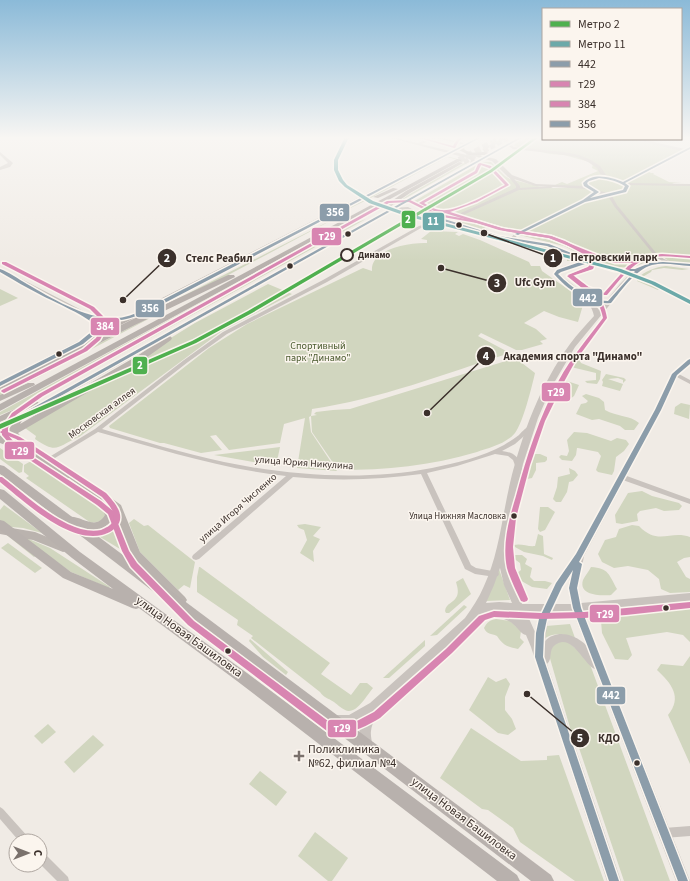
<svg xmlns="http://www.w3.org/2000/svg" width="690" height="881" font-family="'Source Sans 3',sans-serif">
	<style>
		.green { fill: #d1d6bf }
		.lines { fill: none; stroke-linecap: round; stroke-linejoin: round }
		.secondary-tunnel { stroke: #ccc6c0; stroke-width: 5; stroke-dasharray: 5 2.5; stroke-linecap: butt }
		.primary-tunnel { stroke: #ccc6c0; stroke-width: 6; stroke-dasharray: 6 3; stroke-linecap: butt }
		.minor { fill: #c9c3be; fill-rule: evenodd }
		.tertiary { fill: #c9c3be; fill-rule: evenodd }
		.secondary { fill: #bab3ae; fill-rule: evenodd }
		.primary { fill: #b8b1ad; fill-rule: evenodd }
		.bus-1-casing { stroke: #fbf5ee; stroke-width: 3 }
		.bus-2-casing { stroke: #fbf5ee; stroke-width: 3 }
		.bus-3-casing { stroke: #fbf5ee; stroke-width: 3 }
		.bus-4-casing { stroke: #fbf5ee; stroke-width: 3 }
		.bus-1 { fill: #8c9daa; fill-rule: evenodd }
		.bus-2 { fill: #d885b1; fill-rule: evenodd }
		.bus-3 { fill: #d885b1; fill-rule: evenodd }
		.bus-4 { fill: #8c9daa; fill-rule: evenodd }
		.metro-1-casing { stroke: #fbf5ee; stroke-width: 3 }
		.metro-2-casing { stroke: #fbf5ee; stroke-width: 3 }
		.metro-1 { fill: #4fb04f; fill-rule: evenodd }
		.metro-2 { fill: #6ca9a9; fill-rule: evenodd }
		.bus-dot { fill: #3b302b; stroke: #fbf5ee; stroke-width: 1.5 }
		.stop-dot { fill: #fbf5ee; stroke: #3b302b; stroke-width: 2 }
		.poi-dot { fill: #7a716c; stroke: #fbf5ee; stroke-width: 1.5 }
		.labels { text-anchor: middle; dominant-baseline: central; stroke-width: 3; stroke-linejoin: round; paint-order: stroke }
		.far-stop-label { font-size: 9px; font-weight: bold; fill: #3b302b; stroke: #fbf5ee; text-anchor: start }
		.bus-label { font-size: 9px; fill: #3b302b; stroke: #fbf5ee; text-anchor: end }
		.park-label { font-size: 10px; fill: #4a5a2e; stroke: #fbf5ee }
		.street-label { font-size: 10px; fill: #3b302b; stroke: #fbf5ee }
		.near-street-label { font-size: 12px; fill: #3b302b; stroke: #fbf5ee }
		.near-poi-label { font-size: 12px; fill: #3b302b; stroke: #fbf5ee; text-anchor: start }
		.leader { fill: none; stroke: #3b302b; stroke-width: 1.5 }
		.callout-dot { fill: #3b302b; stroke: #fbf5ee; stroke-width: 1.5 }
		.mark-label { font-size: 12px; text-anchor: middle; font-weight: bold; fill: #fff }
		.callout-label { font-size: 11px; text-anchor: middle; font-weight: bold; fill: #3b302b; stroke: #fbf5ee; stroke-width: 3; stroke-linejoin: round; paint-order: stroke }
		.line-badge { stroke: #fbf5ee; stroke-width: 1.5 }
		.badge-label { font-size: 11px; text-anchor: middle; font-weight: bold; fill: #fff }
	</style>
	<rect width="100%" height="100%" fill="#f0ebe5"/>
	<g class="green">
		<path d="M528,137H543V139H629L684,150L645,170L651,173H654L653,174L669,182L682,183H672L676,185H690V264L669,261L658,254H651L648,261L629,269L614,268L596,262L564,246L486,227L479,230L458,224L457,221L464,216L459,214L441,217L411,203L482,162H491L505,176L510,179L545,188H568L555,185L562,182L567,184L598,171L592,168L593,163L564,155L550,154L514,146L515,144Z"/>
		<path d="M444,157H450L469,162L392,206L410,194L466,162L447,157L365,201L321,222Z"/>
		<path d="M349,211L200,290L142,317Z"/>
		<path d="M356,218L353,224L366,219L74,380L22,406L0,415V412Z"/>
		<path d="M431,231L458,232L455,234L459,236L463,234L480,240L529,262L531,266H540L542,271L579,297L583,305L578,322L559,317L544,311L524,323L536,329L547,339L540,341L543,344L522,350H516L481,333L478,336L510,353C444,374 380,399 312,409L311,416L317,415L314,414L316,412L333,410L350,409L509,360H518L535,373C532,386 523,423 515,433C506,444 489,448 477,452C430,466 387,470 338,470L312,432L311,416L309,417L311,432L337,471L297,468L305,418L284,424L280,443L229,450L216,435L210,436L222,450L201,453L164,443H160L110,428L109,426L209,348L247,324L363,268L372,271C370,249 410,242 427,243V240L421,239Z"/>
		<path d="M529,243L550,248L576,260L567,261V259L563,256L560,258L564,261L553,262C545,256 531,251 529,243Z"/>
		<path d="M666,266L689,269L682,270L664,268L652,270L651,272L639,279L659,289L658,290L637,281V279C644,271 656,267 666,266Z"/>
		<path d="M268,284L292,294L222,331L79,437C57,446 58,455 35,439L36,436L25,428L195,323Z"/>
		<path d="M0,289L18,298L0,306Z"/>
		<path d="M188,298L35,379L0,396V389L47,370Z"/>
		<path d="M577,355L580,356V361L581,363L601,371L600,379L597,384L587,383L585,381L596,380V373L571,367Z"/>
		<path d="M606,374L624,378L626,380L623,383V380L618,378L608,379L623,384L620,391L602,386L603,382L602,380Z"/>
		<path d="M564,380L579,385L574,396L570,399L557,398Z"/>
		<path d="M586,394L599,398L604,402L605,410C617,417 630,415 639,423L634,430H625L620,426L599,419L592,420L576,414L581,404L586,403L588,401L582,396Z"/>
		<path d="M681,403L690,405L689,419L674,414L675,407Z"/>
		<path d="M574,432L587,433L611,441L617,438L626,440L629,444L624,451L616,457L614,471L612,475L598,472L596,470L601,456L598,452L578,448H577L576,455L572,461L562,460L559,457L561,455L567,456L569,451L567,440Z"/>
		<path d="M280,447L276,466L214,455Z"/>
		<path d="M0,448L23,464L22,472L19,473L0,459Z"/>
		<path d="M532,454H540L547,457V460L545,462L536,463V470L532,478L527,479L525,476Z"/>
		<path d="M31,461L97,503L102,507L107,516L102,521L91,523L26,478L29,476L24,472V465Z"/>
		<path d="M569,468L575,471L578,475L573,481L569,482L567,492L561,502H556L553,499L557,487L558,477L570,474Z"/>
		<path d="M642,491L652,496L679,503L682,506L679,510L664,511L656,508L640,511L637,514L638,521L622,524L616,523L615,515L628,493Z"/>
		<path d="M4,505L42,533L23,528L0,526V510Z"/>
		<path d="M540,507H548L555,512L545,530L540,532L538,529Z"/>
		<path d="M134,519L144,526L148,525L195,562L190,588L184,585L178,590L140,552L129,523Z"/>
		<path d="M116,521L118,522L126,551L125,552L95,534Z"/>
		<path d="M305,524L321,527L313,536L320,539L313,551L314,562L300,553L307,540L304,530L299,528L297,525Z"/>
		<path d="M632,525L639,526C658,546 670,530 690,537V557L684,558L677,562L686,577L690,579V592L670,593L661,589L659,579L648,570L628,566L614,568L602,562L598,554L605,540L616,537L619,529Z"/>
		<path d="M3,532L22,536L50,548L110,587L109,588L71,572L42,551L34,557Z"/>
		<path d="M538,534L543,536L544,554L553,558L552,560L543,556L524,552L515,547L514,545C521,543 528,547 535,546Z"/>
		<path d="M8,543L42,568L35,573L1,548Z"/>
		<path d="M513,555H522L527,559L525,564L532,568L530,577L534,581H545L552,583L547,589L532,587L518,579L516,574L521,570L520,563L513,558Z"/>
		<path d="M199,567H200L330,663L321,674L351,695L360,683H367L373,688C367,695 358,712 348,711C343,710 338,705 334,702C328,698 324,698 320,692L251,638L253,636L237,625L238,620L197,592V577Z"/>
		<path d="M591,567C609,568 609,575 617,589L611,595C602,596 578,596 583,580C585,576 589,571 591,567Z"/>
		<path d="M499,569L510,600L486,601Z"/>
		<path d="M463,578L471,594L449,613H446L445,611C446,603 454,603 457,596C459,591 457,586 456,582Z"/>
		<path d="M464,605L467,607L437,635L430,636Z"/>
		<path d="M690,608V642L683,635L667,632L626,638L632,655L628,660L615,659L602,633L601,621L613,614L661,612Z"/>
		<path d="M496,619L510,621L521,631L520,638L524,642L518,649C507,647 503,645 497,636C491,633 487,635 484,628C487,622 490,620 496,619Z"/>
		<path d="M570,624L575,638C564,634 554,632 544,639L546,626Z"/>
		<path d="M250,639L288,672L286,675L263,657L249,641Z"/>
		<path d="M425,640V646L389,678H383Z"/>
		<path d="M559,642H568L588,659L670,881H624L578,745H575L549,655L552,646Z"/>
		<path d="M690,656V764L668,715C683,697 671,683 657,670L661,664L683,666Z"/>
		<path d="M488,677L496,682L506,678L510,684L505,697V710L512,719L516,729L508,735L498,733L469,710Z"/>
		<path d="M48,724L56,732L42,744L34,736Z"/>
		<path d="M471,728L521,761L547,760V756L559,755L604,881H575L520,842L513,828L488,810L482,809L440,778Z"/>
		<path d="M93,735L104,745L74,773L64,762Z"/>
		<path d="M260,771L287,792L276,806L249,784Z"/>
		<path d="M315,832L348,858L332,881H328L298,856Z"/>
	</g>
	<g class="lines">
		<path class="secondary-tunnel" d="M464,162L509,137"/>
		<path class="primary-tunnel" d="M459,160L503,137"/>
		<g class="minor">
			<path d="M433,137H438L468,144L466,145L436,138L419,145L416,144Z"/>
			<path d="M509,175H511L520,186V188L551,186L553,187L551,188L519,190L452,220H442L440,219L442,218H450L516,188V186L508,176Z"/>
			<path d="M613,193L615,194L612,196L617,205L656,253L664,259L675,263V265C666,265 660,260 654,255L614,206L608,196L590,200L518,235L512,240L509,239L516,233L588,198Z"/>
			<path d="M434,222H435V224L421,228L327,282L227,334L188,362L102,429C142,441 183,453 224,462C291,476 365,481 432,468C456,463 482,457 504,445C509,442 514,439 519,435C521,433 525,428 528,427C529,427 530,428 531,428L532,429L531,430L515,444L502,451C512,452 519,456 521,466L520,468H516L513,460L508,456L495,454L457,466L427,473L471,565L476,568L498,572L499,574L498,576L495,577L475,574L465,569L421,474C379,480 335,481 293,477L199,559L196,560L193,559L192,557L193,555L286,476C221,469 160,449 98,432L50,461H46L45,460L46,459L95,429L184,360L223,332L323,280L419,226Z"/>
			<path d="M675,372L690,380V384L673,375L672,374L673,373Z"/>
			<path d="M620,475H624L690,499V504L620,479L619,477Z"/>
			<path d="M0,807L3,809L29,838L31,841H19L0,819Z"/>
			<path d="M690,826V836L664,838L661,836L659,833L661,830L664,828Z"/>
			<path d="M40,852L44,853L68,877L69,881H57L40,864Z"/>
		</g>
		<g class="tertiary">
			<path d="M387,137H392L471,156L475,160L474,164H470L471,160L467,158Z"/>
			<path d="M632,139H640L685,149L690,147V151L686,152L627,183L690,184V186L628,185L629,188L625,192L613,195L601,194L588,189L535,186L508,177L492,161L466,154L468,153L496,159L512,175L536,184L584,186V180L597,177H602L597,168L588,162L577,157L550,153L513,149L506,144L508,143L514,147L564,152L579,155L591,160L600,166L606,175L623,181L681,151ZM597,179L617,181L624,188C615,197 598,192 588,185V182Z"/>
			<path d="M0,152L13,163L10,167L0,170V167L8,163L0,155Z"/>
			<path d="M408,207L431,219L442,218L494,235L551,244L595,262L615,268H637L649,263L660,261L690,263V267L665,264L652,265L645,268L631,279L575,347L551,388L538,418L523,464L505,550L514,585L522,604H545L556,582L576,553L654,410L671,374L688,360L690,359V365L678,375L662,410L584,556L578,588L581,603L690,593V601L583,611L690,881H676L595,669C584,665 572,632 555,645C548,650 553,659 547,664L621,881H607L531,647L526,635C521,634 518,628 514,625C507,618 495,615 485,619C481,620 477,622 473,623L379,710C376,717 372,723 371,731C370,738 374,744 371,750L367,752L363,750C358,740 358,730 363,719C353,724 342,729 331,725L329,721L331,717L335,715H349L370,703L465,618C472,608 479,598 484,586C499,554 502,517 510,483C522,434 540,385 570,344C577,334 586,325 594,316C591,296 565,288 553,274C558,265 575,263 585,262L547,246L493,238L439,221H435L439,223L434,224L407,211L391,212L388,210L391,208ZM591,264L615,272H632L620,284L599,310L590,298L559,274L575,267ZM500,568L504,585L512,603L499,602L486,603L494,585ZM570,576L568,588L571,604H555L563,587ZM507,611L515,612L517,615ZM526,612L541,613L538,619L535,632ZM564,612H573L586,645C574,634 557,629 545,641L548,619L551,613Z"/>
			<path d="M0,268L91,315L108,319L130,315L133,317C124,323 108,323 97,321L100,326C96,333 91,342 82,341V339L89,333L94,326L90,320L0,272Z"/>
		</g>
		<g class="secondary">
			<path d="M477,137H482L465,147L464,149C472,156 481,150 489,153L518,137H523L170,336L172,338L171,340L143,360L18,433L24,440L107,495L121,505L140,552L185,597L187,600L185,603L181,605L177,603L132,557L115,515C104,536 87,531 68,523L67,520L68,517C81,514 95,532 105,515L102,508L91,499L95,496L69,478L64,481L61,480L11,447L0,443V436L8,431L9,427L0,431V424L20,413L0,422V416L32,401L35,400L39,403L486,155H469L459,150L3,386H0V381ZM149,348L137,356L20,424L23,419ZM12,437L17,443L8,439Z"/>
			<path d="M459,162L463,163L410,193L391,206L386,205L406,191Z"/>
			<path d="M393,188L398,189L378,198L373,197Z"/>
			<path d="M28,383H34L35,385L0,401V395Z"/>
			<path d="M0,526L35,532L67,545L68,548L67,551L63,552L33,540L0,534Z"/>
		</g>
		<g class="primary">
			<path d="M457,159L462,160L0,411V404Z"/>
			<path d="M228,275H234L235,277L135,325L47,370L0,389V383L41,366L129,321Z"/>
			<path d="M0,465L4,466L551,875L554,881H531L0,474Z"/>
			<path d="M0,489L4,490L80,552L247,673L517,875L520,881H497L237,681L139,608L136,609L132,608L63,578L0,530V520L4,521L71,572L113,589L72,558L0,499Z"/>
		</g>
		<defs>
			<g id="bus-1">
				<path d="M690,147V149L625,183L629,186L626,192L585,202L518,235L515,234L583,200L594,192L584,186L583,183C593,172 611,177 623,182ZM599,178C609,179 617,181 625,186L623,190L590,198L599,192L588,185L587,183L589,181Z"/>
				<path d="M433,218H441L499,236L549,244L596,263L614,269H635L650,263L663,262L690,264V266C678,265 664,262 652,265C636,269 621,291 611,303C589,305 568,290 554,274L557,270L583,261L547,246L498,238L440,220C436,220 432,222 430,222V220ZM588,263L614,271H635L608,301C588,300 572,288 558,274L561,272Z"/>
				<path d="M690,359V364L677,375L661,410L579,562L582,564L577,588L581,608L688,881H678L573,608L569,588L573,570L562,587L547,619L544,633L543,657L619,881H609L535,657L536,633L539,619L556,583L576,554L655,410L672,374L688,360Z"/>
			</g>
			<path id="bus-2" d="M410,200L439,214L477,221L505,229L551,236L565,241L595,257L596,262L592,269L573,275C589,288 604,296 607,318L576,360L565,380L545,421L530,465L516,518L513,547L515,568L528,599L527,601L524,602L521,601C517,593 509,576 507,568C502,544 509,519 516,496C527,455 539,418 559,380C571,358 588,338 603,318C599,294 583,290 568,275L588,267L592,262L591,258L563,243L549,238L505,231L477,223L437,216L409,202L389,203L43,396L16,415L8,428V435L19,448L101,501L113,511L129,551L137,563L194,621L332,724H343L355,722L374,712L446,649L479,616L494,611L541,613L584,612L690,602V608L626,615L584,618L541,619L494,617L485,620L452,653L380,718C365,727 344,738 327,731L188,625L131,567L122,551L108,514L97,505L15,450L2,435V428L12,413L39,394L387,201Z"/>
			<g id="bus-3">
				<path d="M416,137H420L453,146C456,141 459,136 465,137L459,141L455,148H454Z"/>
				<path d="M480,163L491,166L509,185L477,202L450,212L501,228L551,236L598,255L615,261H634L649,255L662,254L690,256V258C678,257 664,255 652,257C634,260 618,282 607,295H603L582,288L567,276L589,267L592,262L590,256L591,255L549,238L499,230L445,213L434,211L419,203L475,171L478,164ZM481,165L489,168L505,185C490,193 458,212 441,210C435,210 429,206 424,203L477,173ZM594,256L615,263H633L628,266L604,293L586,286L572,276L593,269L596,262Z"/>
				<path d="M2,262H6L94,307L103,316L107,326L100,340L87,351L4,393L2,392L1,391L2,390L83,349L96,338L103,326L99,318L90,309L2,264Z"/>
				<path d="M3,430L20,437L106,493C113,501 124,512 119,523C115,530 109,533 102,535C68,543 25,502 0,482V477H2C26,495 69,537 101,530C105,528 111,526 113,521C116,511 107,503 102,497L16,439L1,433L0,432Z"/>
			</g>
			<g id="bus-4">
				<path d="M479,137H482L153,309C128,320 118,324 91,317L97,321L99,326L94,335L83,344L0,386V382L79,342L90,333L95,326C90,317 52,301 41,295C27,288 14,280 0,272V269C9,272 18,279 27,284C51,298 89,321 118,318C129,317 139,312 149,307Z"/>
				<path d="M520,137H523L0,430V426Z"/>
			</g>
		</defs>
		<use href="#bus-1" class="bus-1-casing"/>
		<use href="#bus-2" class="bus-2-casing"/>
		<use href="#bus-3" class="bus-3-casing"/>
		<use href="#bus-4" class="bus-4-casing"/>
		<use href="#bus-1" class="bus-1"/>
		<use href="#bus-2" class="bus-2"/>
		<use href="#bus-3" class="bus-3"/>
		<use href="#bus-4" class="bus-4"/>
		<defs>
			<path id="metro-1" d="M535,137H539L492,172L252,313L196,343L0,429V424L192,341L248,311L490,170Z"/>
			<path id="metro-2" d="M345,137H349L338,160V170L343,180L347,185L373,201L410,214L621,269L655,282L690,300V304L651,284L617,271L406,216L369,203L345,187L339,181L334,170V160Z"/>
		</defs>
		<use href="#metro-1" class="metro-1-casing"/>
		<use href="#metro-2" class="metro-2-casing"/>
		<use href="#metro-1" class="metro-1"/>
		<use href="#metro-2" class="metro-2"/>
	</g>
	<linearGradient id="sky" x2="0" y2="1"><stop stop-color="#8bbad8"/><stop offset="0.53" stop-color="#f8f6f3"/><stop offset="1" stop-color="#f8f6f3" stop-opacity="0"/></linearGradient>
	<rect width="690" height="260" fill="url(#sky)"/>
	<g class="bus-dot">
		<circle cx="459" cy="225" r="3.5"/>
		<circle cx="348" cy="234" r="3.5"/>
		<circle cx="290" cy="266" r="3.5"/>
		<circle cx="59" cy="354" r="3.5"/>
		<circle cx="514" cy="516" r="3.5"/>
		<circle cx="666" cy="608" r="3.5"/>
		<circle cx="228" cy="651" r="3.5"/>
		<circle cx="637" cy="763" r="3.5"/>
	</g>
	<circle class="stop-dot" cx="347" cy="255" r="6"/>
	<path class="poi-dot" d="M297 750h4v4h4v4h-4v4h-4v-4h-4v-4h4z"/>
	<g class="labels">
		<g class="far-stop-label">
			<text x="358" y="255">Динамо</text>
		</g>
		<g class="bus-label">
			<text x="506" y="516">Улица Нижняя Масловка</text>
		</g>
		<g class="park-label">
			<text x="318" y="346">Спортивный<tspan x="318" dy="12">парк "Динамо"</tspan></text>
		</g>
		<g class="street-label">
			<text transform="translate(102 413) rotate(-36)">Московская аллея</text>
			<text transform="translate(304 463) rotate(4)">улица Юрия Никулина</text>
			<text transform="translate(238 508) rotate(-41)">улица Игоря Численко</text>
		</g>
		<g class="near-street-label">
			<text transform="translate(189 637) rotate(36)">улица Новая Башиловка</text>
			<text transform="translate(464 819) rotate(37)">улица Новая Башиловка</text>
		</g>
		<g class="near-poi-label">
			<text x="308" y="749">Поликлиника<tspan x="308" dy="14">№62, филиал №4</tspan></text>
		</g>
	</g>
	<path class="leader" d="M484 233L553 258M123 300L167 258M441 268L497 283M427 413L486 356M527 694L580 738"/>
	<g class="callout-dot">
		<circle cx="484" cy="233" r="4"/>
		<circle cx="123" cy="300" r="4"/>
		<circle cx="441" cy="268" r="4"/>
		<circle cx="427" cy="413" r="4"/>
		<circle cx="527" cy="694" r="4"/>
		<circle cx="553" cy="258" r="10"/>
		<circle cx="167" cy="258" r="10"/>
		<circle cx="497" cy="283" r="10"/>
		<circle cx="486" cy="356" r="10"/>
		<circle cx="580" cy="738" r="10"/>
	</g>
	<g class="mark-label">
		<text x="553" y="262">1</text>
		<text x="167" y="262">2</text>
		<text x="497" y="287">3</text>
		<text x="486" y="360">4</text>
		<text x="580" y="742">5</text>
	</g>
	<g class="callout-label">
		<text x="614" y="261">Петровский парк</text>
		<text x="219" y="262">Стелс Реабил</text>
		<text x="535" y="286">Ufc Gym</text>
		<text x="573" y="360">Академия спорта "Динамо"</text>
		<text x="609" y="742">КДО</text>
	</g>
	<g class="line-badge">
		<rect x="319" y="203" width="31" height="19" rx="4" fill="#8c9daa"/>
		<rect x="401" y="210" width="15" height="19" rx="4" fill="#4fb04f"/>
		<rect x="422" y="212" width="23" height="19" rx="4" fill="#6ca9a9"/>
		<rect x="311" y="227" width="31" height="19" rx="4" fill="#d885b1"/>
		<rect x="572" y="288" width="31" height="19" rx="4" fill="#8c9daa"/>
		<rect x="135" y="299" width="30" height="19" rx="4" fill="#8c9daa"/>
		<rect x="90" y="317" width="30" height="19" rx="4" fill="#d885b1"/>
		<rect x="132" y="356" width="16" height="19" rx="4" fill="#4fb04f"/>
		<rect x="541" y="382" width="30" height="20" rx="4" fill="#d885b1"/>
		<rect x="4" y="441" width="31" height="19" rx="4" fill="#d885b1"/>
		<rect x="589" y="604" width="31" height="19" rx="4" fill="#d885b1"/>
		<rect x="596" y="686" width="30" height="19" rx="4" fill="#8c9daa"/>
		<rect x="327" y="719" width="30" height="19" rx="4" fill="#d885b1"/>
	</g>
	<g class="badge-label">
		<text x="335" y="216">356</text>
		<text x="408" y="223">2</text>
		<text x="433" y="225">11</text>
		<text x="327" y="240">т29</text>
		<text x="588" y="302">442</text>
		<text x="150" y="312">356</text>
		<text x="105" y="330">384</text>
		<text x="140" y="369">2</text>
		<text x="556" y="396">т29</text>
		<text x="20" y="455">т29</text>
		<text x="605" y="618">т29</text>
		<text x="611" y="699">442</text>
		<text x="342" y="732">т29</text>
	</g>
	<rect x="542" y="8" width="140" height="132" fill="#fbf5ee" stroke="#aea6a0"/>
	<rect x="550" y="21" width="20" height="6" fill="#4fb04f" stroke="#aea6a0"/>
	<text x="578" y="28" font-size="12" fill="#3b302b">Метро 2</text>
	<rect x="550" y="41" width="20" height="6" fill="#6ca9a9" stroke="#aea6a0"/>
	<text x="578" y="48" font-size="12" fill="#3b302b">Метро 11</text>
	<rect x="550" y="61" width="20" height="6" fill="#8c9daa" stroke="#aea6a0"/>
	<text x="578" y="68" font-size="12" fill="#3b302b">442</text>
	<rect x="550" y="81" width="20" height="6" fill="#d885b1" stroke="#aea6a0"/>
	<text x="578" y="88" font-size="12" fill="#3b302b">т29</text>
	<rect x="550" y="101" width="20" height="6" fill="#d885b1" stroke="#aea6a0"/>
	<text x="578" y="108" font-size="12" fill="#3b302b">384</text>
	<rect x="550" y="121" width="20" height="6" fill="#8c9daa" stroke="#aea6a0"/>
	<text x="578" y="128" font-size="12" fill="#3b302b">356</text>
	<g transform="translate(28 853) rotate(90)"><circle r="19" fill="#fbf5ee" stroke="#aea6a0"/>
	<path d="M0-3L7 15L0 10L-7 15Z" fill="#7a716c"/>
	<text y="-6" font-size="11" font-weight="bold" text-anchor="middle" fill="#3b302b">С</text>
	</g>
</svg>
